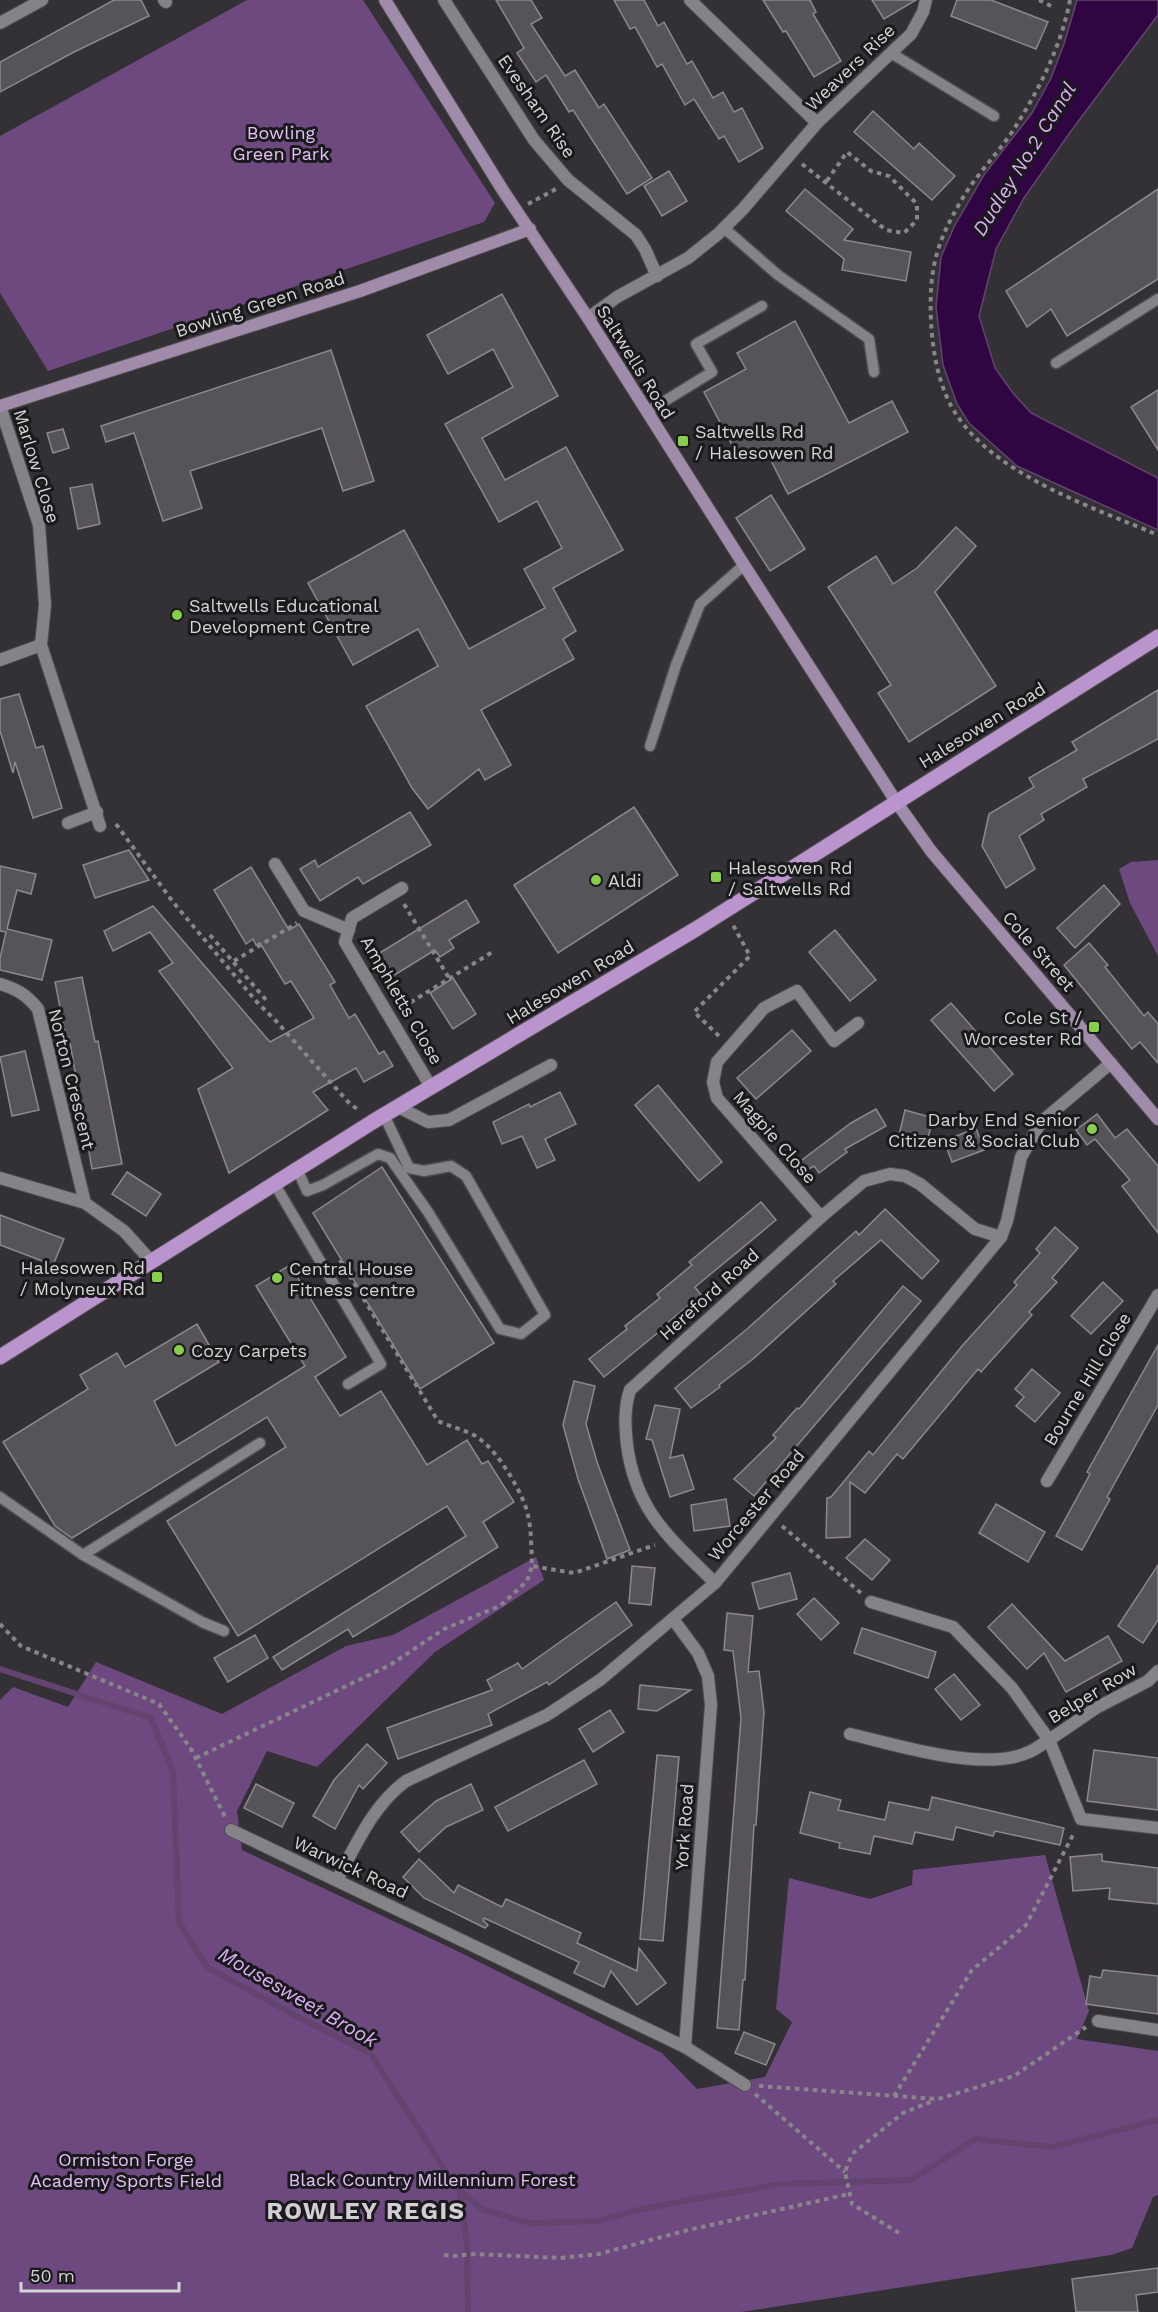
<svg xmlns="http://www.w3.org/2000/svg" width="1158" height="2312" font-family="'Work Sans',sans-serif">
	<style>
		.green { fill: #6d4980 }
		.water { fill: #300642; stroke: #62446e; stroke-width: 1.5 }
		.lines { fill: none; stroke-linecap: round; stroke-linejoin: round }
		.stream { stroke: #62446e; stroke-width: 6 }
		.building { fill: #575459; stroke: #8c888d; stroke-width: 1.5 }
		.lane-casing { stroke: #4f4d50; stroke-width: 13 }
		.street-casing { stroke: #4f4d50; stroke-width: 14 }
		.secondary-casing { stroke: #4f4d50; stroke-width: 14 }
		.primary-casing { stroke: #4f4d50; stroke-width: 17 }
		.path { stroke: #888689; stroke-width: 4; stroke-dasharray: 4.5 4.5; stroke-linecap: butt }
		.lane { stroke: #868388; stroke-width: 10 }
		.street { stroke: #868388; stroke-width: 12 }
		.secondary { stroke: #a08caa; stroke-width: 12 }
		.primary { stroke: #b994cd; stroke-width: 15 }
		.poi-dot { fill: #87cf4a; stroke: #1a191b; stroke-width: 2 }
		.labels { text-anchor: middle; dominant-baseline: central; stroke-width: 6; stroke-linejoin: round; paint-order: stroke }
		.street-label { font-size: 18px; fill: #d5d4d6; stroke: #1a191b }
		.park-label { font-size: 18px; fill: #e2c0f6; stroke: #1a191b }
		.poi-label { font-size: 18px; fill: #d5d4d6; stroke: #1a191b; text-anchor: start }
		.water-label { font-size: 20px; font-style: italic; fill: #dcaef6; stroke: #1a191b }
		.district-label { font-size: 24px; font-weight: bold; letter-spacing: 1.5px; fill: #d2ced4; stroke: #1a191b }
	</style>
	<rect width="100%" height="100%" fill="#333135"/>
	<g class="green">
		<path d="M247,0H363L495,203L484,222L48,371L0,293V136Z"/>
		<path d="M1158,860V956L1130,903L1119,869L1131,862Z"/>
		<path d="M536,1557L544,1580L435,1652L317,1767L267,1751L237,1811L242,1850L451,1948L662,2053L697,2089L765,2077L792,2022L776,2009L789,1878L870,1899L912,1885L913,1870L1045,1855L1089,2011L1077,2039L1158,2051V2195L1153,2197L1132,2248L1111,2255L741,2312H0V1700L13,1687L68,1707L96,1662L222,1714L346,1646L393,1635Z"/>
	</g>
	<path class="water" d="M1077,0H1158V15L1071,131L1024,198L996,249L979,316L995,368L1013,393L1031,413L1158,478V530L1017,466L969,423L957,404L943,365L936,307L941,257L954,227L984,175L1032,113L1051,78L1064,44Z"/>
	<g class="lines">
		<g class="stream">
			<path d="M0,1669L151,1718L173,1772L179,1922L207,1967L298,2017L370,2053L450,2178L460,2191L482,2209L530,2223L597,2221L646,2208L780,2184L911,2180L975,2139L1052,2147L1158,2120"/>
			<path d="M460,2191L467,2246L468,2312"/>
		</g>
	</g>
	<g class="building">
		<path d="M114,0H141L149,16L74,52L0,92V62Z"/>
		<path d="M496,0H531L542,18L531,24L565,76L575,70L599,108L604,104L652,178L627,194L573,110L569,112L546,75L536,82L517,53L524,48Z"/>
		<path d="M614,0H644L658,26L664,22L687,64L692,61L713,98L723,92L734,112L742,108L763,148L739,162L724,136L719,139L694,99L685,105L662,64L657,67L635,27L630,29Z"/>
		<path d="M763,0H810L816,12L813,14L841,61L814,77L786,31L783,32Z"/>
		<path d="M872,0H916L884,19Z"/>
		<path d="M957,0H991L1048,22L1036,49L951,16Z"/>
		<path d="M873,111L914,149L919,143L955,176L932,200L854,132Z"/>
		<path d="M669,171L687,201L662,216L644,186Z"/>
		<path d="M805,189L853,229L844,240L911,252L906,281L842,270L844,259L786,211Z"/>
		<path d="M1158,189V279L1067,336L1051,309L1027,327L1006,291Z"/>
		<path d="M502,294L558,396L482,438L505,480L566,447L623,550L553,588L576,631L563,639L574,659L481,710L511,765L485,780L479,769L428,809L412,788L366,706L438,666L418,629L353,665L308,583L404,530L469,649L545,608L524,569L562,548L537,501L499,522L445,424L513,387L493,349L448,374L427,335Z"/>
		<path d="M795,321L849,423L892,401L908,432L788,494L764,447L740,460L704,392L746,369L737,353Z"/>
		<path d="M331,350L374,481L343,491L322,428L190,471L202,508L163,521L134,433L106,442L101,426Z"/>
		<path d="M1158,390V450L1131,407Z"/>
		<path d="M63,429L69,448L53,453L47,433Z"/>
		<path d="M92,484L100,524L78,529L70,488Z"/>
		<path d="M771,495L805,549L770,571L736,518Z"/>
		<path d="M956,527L976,546L935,592L996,686L909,742L878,693L891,685L828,587L876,556L893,584L917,568Z"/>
		<path d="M1158,690V739L1083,779L1087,787L1041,814L1044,820L1019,836L1035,869L1006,888L982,846L989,814L1034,787L1029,778L1077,750L1072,742Z"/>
		<path d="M19,694L36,748L43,746L62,808L33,818L15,762L13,773L0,731V699Z"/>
		<path d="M634,807L678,875L558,953L514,885Z"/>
		<path d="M410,812L431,845L363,884L358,877L320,901L300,869L315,860L318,867Z"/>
		<path d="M129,850L149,880L95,898L83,865Z"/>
		<path d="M0,866L36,874L31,894L17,890L7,929L52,940L42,980L0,970V958L6,932L0,931Z"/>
		<path d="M251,867L289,930L299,924L335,982L330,985L349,1018L355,1014L379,1054L384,1051L393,1066L364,1082L356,1068L313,1092L328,1110L229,1173L198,1089L233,1068L159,971L173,963L150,932L113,951L104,931L153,906L270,1042L314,1018L291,981L285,984L260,943L256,945L253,939L246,944L214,890Z"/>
		<path d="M1104,885L1120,904L1075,948L1057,928Z"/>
		<path d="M466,900L479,922L449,940L454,948L440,957L435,950L388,979L373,957Z"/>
		<path d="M835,930L876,980L850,1001L809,952Z"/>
		<path d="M1089,943L1108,965L1105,967L1144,1016L1148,1012L1158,1024V1063L1140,1042L1132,1049L1064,965Z"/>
		<path d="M82,977L95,1042L98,1041L122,1164L92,1169L69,1037H66L55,982Z"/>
		<path d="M453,978L476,1014L453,1029L430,993Z"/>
		<path d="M951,1003L1013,1074L994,1091L931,1020Z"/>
		<path d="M792,1030L811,1051L756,1099L737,1078Z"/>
		<path d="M25,1051L39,1110L12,1116L0,1057Z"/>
		<path d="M658,1085L722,1162L699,1181L635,1105Z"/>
		<path d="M560,1092L576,1124L545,1139L555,1160L537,1168L522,1136L502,1144L493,1122L529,1104L530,1107Z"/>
		<path d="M876,1109L886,1126L845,1149L847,1152L819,1173L814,1166L803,1172L798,1163L851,1123Z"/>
		<path d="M905,1110L933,1118L927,1142L899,1135Z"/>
		<path d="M1097,1114L1115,1138L1127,1129L1158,1166V1233L1122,1186L1130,1180L1095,1139L1087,1145L1076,1130Z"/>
		<path d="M976,1128L984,1150L952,1162L944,1141Z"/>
		<path d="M382,1167L494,1343L420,1389L313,1213Z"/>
		<path d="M127,1172L161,1194L146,1216L112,1194Z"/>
		<path d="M761,1202L776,1220L695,1287L701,1295L665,1325L666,1326L604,1377L589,1359L627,1329L625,1326L660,1298L657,1294L692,1265L689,1262Z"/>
		<path d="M885,1209L939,1261L922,1279L881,1240L833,1281L836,1284L753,1359L719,1385L720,1387L691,1408L675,1388L747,1329L856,1231L859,1235Z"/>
		<path d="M0,1215L64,1239L53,1265L0,1245Z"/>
		<path d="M1055,1227L1078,1248L1052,1278L1057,1282L1029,1312L1032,1315L981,1372L978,1369L903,1459L897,1454L865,1493L850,1482V1537L826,1538L827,1498L831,1497L869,1451L873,1455L962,1346L1017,1285L1014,1282L1040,1253L1036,1249Z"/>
		<path d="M290,1265L346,1357L315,1377L340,1416L381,1391L427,1465L467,1440L482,1464L488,1461L514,1502L483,1522L498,1547L353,1637L348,1629L282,1670L273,1657L466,1536L447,1506L238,1636L167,1521L286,1447L267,1417L72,1538L55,1526L3,1442L88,1389L80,1375L117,1353L125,1367L197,1324L219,1362L154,1401L176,1446L305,1366L256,1286Z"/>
		<path d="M1103,1282L1123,1301L1091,1334L1071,1316Z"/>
		<path d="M903,1286L921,1301L754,1496L734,1479L776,1438L773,1435L797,1408L799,1409Z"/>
		<path d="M1158,1345V1405L1107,1497L1110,1499L1082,1550L1056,1536L1090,1474L1087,1472Z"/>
		<path d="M1032,1369L1060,1393L1035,1422L1016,1406L1024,1397L1015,1389Z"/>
		<path d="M574,1381L595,1386L586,1424L597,1462L630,1550L607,1559L578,1479L563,1425Z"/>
		<path d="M655,1405L680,1409L670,1458L683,1455L694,1489L670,1497L652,1440L646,1439Z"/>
		<path d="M726,1499L730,1526L694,1531L691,1505Z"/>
		<path d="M996,1504L1045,1532L1028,1562L979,1533Z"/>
		<path d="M865,1539L890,1560L872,1580L846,1558Z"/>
		<path d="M1158,1565V1620L1143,1643L1118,1626Z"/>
		<path d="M632,1566L655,1568L651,1605L629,1603Z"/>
		<path d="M790,1573L797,1599L759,1609L752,1583Z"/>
		<path d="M814,1598L839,1623L821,1640L797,1614Z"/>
		<path d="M616,1602L632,1625L549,1685L547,1682L488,1714L492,1725L398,1759L387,1728L492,1690L487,1680L518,1663L522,1669Z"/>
		<path d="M1012,1604L1065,1661L1108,1636L1122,1661L1066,1692L1044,1653L1027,1669L988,1627Z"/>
		<path d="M727,1613L753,1616L748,1672L759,1671L764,1712L756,1825H754L745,1980H743L739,2030L717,2028L741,1718L733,1651L724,1650Z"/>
		<path d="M862,1628L936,1652L928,1678L854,1653Z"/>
		<path d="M255,1635L268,1658L228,1682L214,1658Z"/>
		<path d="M954,1674L980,1705L961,1720L935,1689Z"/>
		<path d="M640,1685L691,1690L657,1711L638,1709Z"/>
		<path d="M610,1710L624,1732L593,1752L579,1729Z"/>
		<path d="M367,1744L387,1763L363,1789L359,1785L335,1829L313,1816L334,1780Z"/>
		<path d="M1094,1750L1158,1758V1810L1087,1801Z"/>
		<path d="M657,1755L679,1757L663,1941L640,1939Z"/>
		<path d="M584,1760L597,1784L508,1831L495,1807Z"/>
		<path d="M256,1784L294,1803L282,1827L244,1808Z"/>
		<path d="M471,1784L483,1810L446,1827L419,1852L401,1832L436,1801Z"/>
		<path d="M810,1792L841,1800L838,1810L885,1820L889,1802L929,1810L932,1797L1064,1828L1060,1845L995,1831L993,1836L956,1827L953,1840L915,1832L912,1844L874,1836L870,1854L839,1848L840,1843L800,1833Z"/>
		<path d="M1102,1854V1861L1158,1868V1904L1109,1899L1110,1888L1073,1891L1070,1857Z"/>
		<path d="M419,1859L454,1893L458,1885L502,1907L506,1899L581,1933L577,1943L637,1971L639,1948L666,1983L637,2005L611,1971L604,1987L574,1973L579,1962L484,1918L483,1920L488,1925L485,1928L424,1898L403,1877Z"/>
		<path d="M1103,1970L1158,1976V2014L1086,2004L1090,1976L1101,1978Z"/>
		<path d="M744,2032L775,2044L766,2065L735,2053Z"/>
		<path d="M1158,2268V2292L1136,2295L1138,2312H1076L1072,2279Z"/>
	</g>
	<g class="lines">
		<defs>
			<g id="lane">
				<path d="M891,53L994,116"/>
				<path d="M724,228L778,275L869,339L874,372"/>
				<path d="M1056,363L1158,299"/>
				<path d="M647,412L712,372L696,344L762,306"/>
				<path d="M650,746L676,665L700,604L744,565"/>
				<path d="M297,1169L307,1191L323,1185L378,1154L390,1158L428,1212L500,1329L521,1334L545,1315L466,1176L451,1166L424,1171L409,1168L384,1115"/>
				<path d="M274,1183L381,1364L348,1384"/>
				<path d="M0,1497L83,1555L260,1443"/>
				<path d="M83,1555L202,1622L224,1631"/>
			</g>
			<g id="street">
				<path d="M164,0L166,2"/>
				<path d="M444,0L534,140L568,180L636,235L645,249L657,276"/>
				<path d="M690,0L817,123"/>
				<path d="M0,23L42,0"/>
				<path d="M588,318L617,297L688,258L718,234L743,209L817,123L911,34L923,12L926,0"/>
				<path d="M0,406L39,525L45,605L41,645L100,826"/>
				<path d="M0,660L41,645"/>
				<path d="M68,823L97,812"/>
				<path d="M275,864L304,911L349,930"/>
				<path d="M402,888L352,918L345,942L431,1087"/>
				<path d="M0,984C17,989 27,995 38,1009L85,1203"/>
				<path d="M398,1107L428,1122L449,1120L551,1065"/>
				<path d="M0,1178L85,1203L124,1231L151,1261"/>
				<path d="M821,1217L717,1098L713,1082L717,1062L764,1008L797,991L834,1041L858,1023"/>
				<path d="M1047,1481L1158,1295"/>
				<path d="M715,1583C670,1538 636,1512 627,1445C625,1426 624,1408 630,1390L821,1217L864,1181L890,1174L905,1176L920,1184L975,1229L1001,1237"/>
				<path d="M871,1602L953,1627L1012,1688L1049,1740L1096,1708L1148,1681L1158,1671"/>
				<path d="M673,1619L698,1653L708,1676L711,1705L685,2047"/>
				<path d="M850,1734C897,1745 984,1773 1029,1752C1036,1749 1042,1744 1049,1740L1081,1819L1158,1828"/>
				<path d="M231,1830L685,2047L745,2085"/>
				<path d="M337,1880C356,1845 373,1805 406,1781L547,1715L600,1680L715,1583L1001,1237L1007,1221L1021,1157L1041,1122L1111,1063"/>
				<path d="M1098,2021L1158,2030"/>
			</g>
			<g id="secondary">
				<path d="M385,0L502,189L588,318L744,565L897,803L931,851L1158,1119"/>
				<path d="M0,406L360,291L530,229"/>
			</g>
			<path id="primary" d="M0,1357L374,1121L696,929L1158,637"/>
		</defs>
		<use href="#lane" class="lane-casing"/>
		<use href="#street" class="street-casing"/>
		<use href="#secondary" class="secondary-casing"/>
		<use href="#primary" class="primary-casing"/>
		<g class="path">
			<path d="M1039,0L1053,7"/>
			<path d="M1070,0C1061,47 1038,92 1012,132C996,156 975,176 961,201C935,245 929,271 931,322C933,354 939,390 958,417C998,476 1094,508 1158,535"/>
			<path d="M802,164L886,230L904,233L917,220V204L889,176L871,171L847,152L826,182"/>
			<path d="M528,204L556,189"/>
			<path d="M116,824L173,902L256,1001L277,1022L350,1104L359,1110"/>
			<path d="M404,904L449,978"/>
			<path d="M210,935L267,1001"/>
			<path d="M234,961L297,923"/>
			<path d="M403,1007L494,951"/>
			<path d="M719,1036L694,1012L750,956L733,925"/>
			<path d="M340,1260L438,1421C451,1427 466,1430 477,1437C496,1449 517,1484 525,1505C532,1524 531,1546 532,1566L574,1573L655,1545"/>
			<path d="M782,1526L861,1593"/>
			<path d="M0,1624L21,1646L159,1704L191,1749L225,1817"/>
			<path d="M196,1758L390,1665L444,1629L500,1606L527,1581L532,1566"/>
			<path d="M759,2086L938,2099L1014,2076L1086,2027"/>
			<path d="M755,2094L845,2172"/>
			<path d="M894,2096L972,1970L1026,1925L1074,1833"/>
			<path d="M899,2233L852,2204L845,2172L852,2154L903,2113L935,2100"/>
			<path d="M444,2255L455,2256L475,2254L560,2258L599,2254L684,2231L849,2194"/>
		</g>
		<use href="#lane" class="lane"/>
		<use href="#street" class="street"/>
		<use href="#secondary" class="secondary"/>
		<use href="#primary" class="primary"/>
	</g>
	<g class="poi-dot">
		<rect x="677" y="435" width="12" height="12" rx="3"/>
		<circle cx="177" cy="615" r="6"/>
		<rect x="710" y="871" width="12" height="12" rx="3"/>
		<circle cx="596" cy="880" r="6"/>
		<rect x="1088" y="1021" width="12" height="12" rx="3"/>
		<circle cx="1092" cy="1129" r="6"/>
		<rect x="151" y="1271" width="12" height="12" rx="3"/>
		<circle cx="277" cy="1278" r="6"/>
		<circle cx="179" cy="1350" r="6"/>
	</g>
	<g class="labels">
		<g class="street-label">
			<text transform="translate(850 67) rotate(-44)">Weavers Rise</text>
			<text transform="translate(537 106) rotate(55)">Evesham Rise</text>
			<text transform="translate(260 304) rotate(-18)">Bowling Green Road</text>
			<text transform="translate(636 362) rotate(58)">Saltwells Road</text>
			<text transform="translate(37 466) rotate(73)">Marlow Close</text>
			<text transform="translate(982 725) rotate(-32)">Halesowen Road</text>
			<text transform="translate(1039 951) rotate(49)">Cole Street</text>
			<text transform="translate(570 982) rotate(-31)">Halesowen Road</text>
			<text transform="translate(402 1000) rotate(60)">Amphletts Close</text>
			<text transform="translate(72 1079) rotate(76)">Norton Crescent</text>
			<text transform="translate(775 1137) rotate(49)">Magpie Close</text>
			<text transform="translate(709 1294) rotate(-42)">Hereford Road</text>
			<text transform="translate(1087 1379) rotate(-59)">Bourne Hill Close</text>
			<text transform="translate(756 1505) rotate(-50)">Worcester Road</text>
			<text transform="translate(1092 1693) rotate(-31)">Belper Row</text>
			<text transform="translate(684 1827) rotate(-86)">York Road</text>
			<text transform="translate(351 1867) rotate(25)">Warwick Road</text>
		</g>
		<g class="park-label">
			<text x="281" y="132">Bowling<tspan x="281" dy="21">Green Park</tspan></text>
			<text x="126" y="2159">Ormiston Forge<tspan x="126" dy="21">Academy Sports Field</tspan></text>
			<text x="432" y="2179">Black Country Millennium Forest</text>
		</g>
		<g class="poi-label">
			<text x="695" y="431">Saltwells Rd<tspan x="695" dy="21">/ Halesowen Rd</tspan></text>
			<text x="189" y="605">Saltwells Educational<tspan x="189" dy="21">Development Centre</tspan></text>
			<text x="728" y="867">Halesowen Rd<tspan x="728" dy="21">/ Saltwells Rd</tspan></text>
			<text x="608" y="880">Aldi</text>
			<text x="1082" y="1017" text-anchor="end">Cole St /<tspan x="1082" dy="21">Worcester Rd</tspan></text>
			<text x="1080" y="1119" text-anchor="end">Darby End Senior<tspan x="1080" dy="21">Citizens &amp; Social Club</tspan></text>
			<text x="145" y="1267" text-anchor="end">Halesowen Rd<tspan x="145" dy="21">/ Molyneux Rd</tspan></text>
			<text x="289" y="1268">Central House<tspan x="289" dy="21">Fitness centre</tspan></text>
			<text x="191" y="1350">Cozy Carpets</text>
		</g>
		<g class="water-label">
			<text transform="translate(1024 159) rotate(-58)">Dudley No.2 Canal</text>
			<text transform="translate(298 1997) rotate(30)">Mousesweet Brook</text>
		</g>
		<g class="district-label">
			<text x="366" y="2211">ROWLEY REGIS</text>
		</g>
	</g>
	<path d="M21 2282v9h158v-9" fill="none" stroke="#d5d4d6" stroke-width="3"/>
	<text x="30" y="2282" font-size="18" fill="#d5d4d6" stroke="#1a191b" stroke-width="4.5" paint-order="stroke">50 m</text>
</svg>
